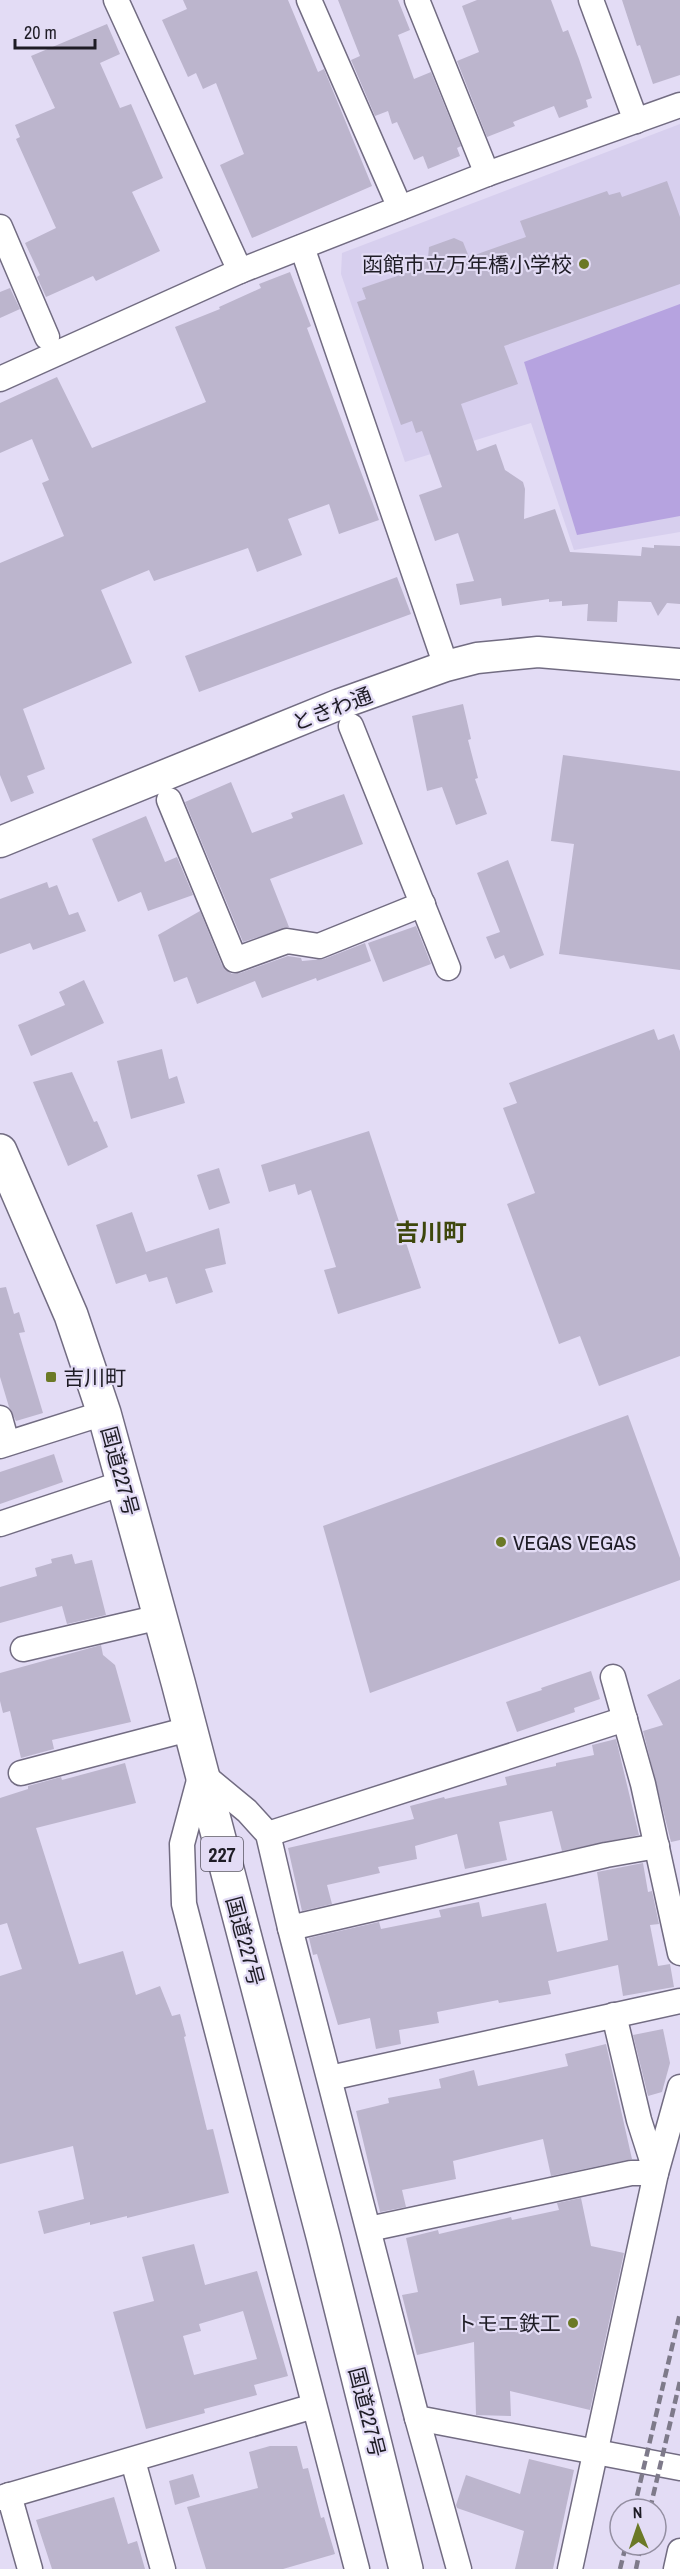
<svg xmlns="http://www.w3.org/2000/svg" width="680" height="2569" font-family="'Archivo Narrow','Noto Sans JP',sans-serif">
	<style>
		.built { fill: #d7cfee }
		.green { fill: #b6a3e0 }
		.building { fill: #bcb5cd; fill-rule: evenodd }
		.lines { fill: none; stroke-linecap: round; stroke-linejoin: round }
		.minor-casing { stroke: #726c82; stroke-width: 27 }
		.tertiary-casing { stroke: #726c82; stroke-width: 33 }
		.trunk-casing { stroke: #726c82; stroke-width: 36 }
		.minor { stroke: #fff; stroke-width: 24 }
		.tertiary { stroke: #fff; stroke-width: 30 }
		.trunk { stroke: #fff; stroke-width: 33 }
		.rail { stroke: #7e7a8a; stroke-width: 4.5; stroke-dasharray: 9 4.5; stroke-linecap: butt }
		.poi-dot { fill: #6b7926; stroke: #e3dcf5; stroke-width: 2 }
		.labels { text-anchor: middle; dominant-baseline: central; stroke-width: 4.5; stroke-linejoin: round; paint-order: stroke }
		.shield { fill: #e3dcf5; stroke: #595663; stroke-width: 1.5 }
		.shield-label { font-size: 20px; font-weight: bold; fill: #1e1c25 }
		.poi-label { font-size: 21px; fill: #1e1c25; stroke: #e3dcf5; text-anchor: end }
		.street-label { font-size: 21px; fill: #1e1c25; stroke: #e3dcf5 }
		.quarter-label { font-size: 24px; font-weight: bold; fill: #3e470c; stroke: #e3dcf5 }
	</style>
	<rect width="100%" height="100%" fill="#e3dcf5"/>
	<path class="built" d="M680,124V532L574,550L531,423L405,462L341,274L342,253Z"/>
	<path class="green" d="M680,304V516L577,535L524,362Z"/>
	<g class="building">
		<path d="M183,0H288L318,72L324,69L372,186L252,238L220,165L244,154L216,83L203,89L196,73L188,77L162,20L187,9Z"/>
		<path d="M338,0H398L410,30L398,35L414,79L431,72L461,146L457,148L460,156L428,169L423,156L414,160L397,122L392,124L388,111L375,116L351,60L360,56Z"/>
		<path d="M477,0H551L563,32L568,30L579,59L592,98L586,100L588,107L559,118L554,106L513,122L515,126L487,137L457,61L479,52L462,6Z"/>
		<path d="M622,0H680V75L653,84L640,45L637,46Z"/>
		<path d="M107,24L120,54L100,63L120,108L131,104L163,178L132,192L160,251L96,281L93,276L46,297L37,277L40,275L25,243L56,228L16,139L20,137L15,125L55,108L31,56Z"/>
		<path d="M667,181L680,217V284L504,346L518,384L461,404L477,451L496,444L505,470L523,482L525,489L524,519L555,509L570,552L641,556L642,547L654,548V545L680,546V604L667,603L658,616L651,602L618,601L617,622L587,621L588,604L562,606V601L549,602V599L502,606L501,598L460,605L456,584L474,581L458,533L435,541L419,495L442,487L422,431L416,433L412,421L401,425L357,302L366,299L362,288L406,273L404,266L428,258L429,247L454,238L463,242L469,257L526,237L520,221L607,191L609,195L620,192L622,197Z"/>
		<path d="M290,272L311,326L307,328L379,520L339,534L329,504L288,519L302,555L257,572L248,548L154,581L149,570L101,590L132,663L23,709L45,769L27,776L34,793L11,802L0,775V563L64,536L42,483L49,480L32,439L0,453V403L57,377L92,448L206,402L175,327L220,309L219,307L261,288L259,284Z"/>
		<path d="M10,288L20,309L0,318V292Z"/>
		<path d="M397,577L411,614L199,692L185,656Z"/>
		<path d="M463,704L471,739L468,740L478,778L475,779L487,814L456,825L442,787L427,791L412,716Z"/>
		<path d="M563,755L680,771V970L559,954L574,844L551,841Z"/>
		<path d="M231,782L252,833L293,818L291,813L344,794L363,844L270,879L289,927L243,942L185,802Z"/>
		<path d="M146,816L165,862L177,857L193,895L148,911L141,892L118,902L92,839Z"/>
		<path d="M508,860L544,955L510,969L504,955L495,959L486,937L500,932L477,873Z"/>
		<path d="M47,882L49,888L57,885L69,915L78,912L86,931L33,950L30,943L0,954V899Z"/>
		<path d="M200,911L222,965L232,974L240,973L288,956L301,958L302,961L324,959L365,943L371,961L317,981L316,978L262,998L255,981L197,1004L187,977L174,982L158,935Z"/>
		<path d="M416,926L431,964L383,982L368,943Z"/>
		<path d="M84,980L104,1023L31,1056L18,1025L65,1005L59,992Z"/>
		<path d="M654,1029L658,1040L674,1034L680,1051V1356L599,1386L580,1336L559,1344L507,1204L535,1193L503,1108L517,1103L509,1083Z"/>
		<path d="M162,1049L169,1079L177,1076L185,1103L131,1119L117,1061Z"/>
		<path d="M72,1072L94,1122L97,1121L108,1147L68,1166L33,1082Z"/>
		<path d="M369,1131L421,1288L338,1314L324,1270L336,1267L311,1190L298,1195L295,1184L269,1192L261,1165Z"/>
		<path d="M219,1168L230,1203L209,1210L197,1175Z"/>
		<path d="M132,1212L146,1252L219,1228L226,1264L205,1269L213,1292L176,1304L167,1277L149,1282L146,1274L116,1284L96,1225Z"/>
		<path d="M6,1287L14,1314L19,1312L25,1332L19,1333L43,1413L16,1421L9,1407L0,1377V1288Z"/>
		<path d="M628,1415L680,1558V1580L370,1693L323,1526Z"/>
		<path d="M54,1454L63,1482L0,1504V1472Z"/>
		<path d="M72,1554L75,1564L92,1560L106,1615L67,1624L62,1606L0,1623V1587L37,1576L35,1568L52,1563L51,1559Z"/>
		<path d="M101,1645L103,1655L115,1665L131,1722L52,1740L54,1749L21,1758L10,1711L3,1713L0,1701V1673Z"/>
		<path d="M591,1671L600,1699L574,1708L575,1712L517,1732L506,1702L542,1690L541,1688Z"/>
		<path d="M680,1679V1840L671,1842L643,1731L663,1725L647,1695Z"/>
		<path d="M616,1739L639,1835L562,1851L552,1811L499,1822L507,1860L465,1869L457,1834L415,1846L417,1859L378,1867L380,1873L327,1885L332,1904L302,1911L288,1848L414,1819L410,1806L444,1797L445,1799L507,1785L505,1777L556,1766V1763L594,1755L592,1745Z"/>
		<path d="M125,1763L136,1803L36,1828L79,1964L123,1951L136,1995L160,1986L172,2016L180,2014L186,2036L184,2037L207,2130L213,2129L229,2193L127,2218V2216L90,2225V2222L44,2234L38,2211L84,2199L73,2146L0,2164V1976L22,1969L7,1923L0,1925V1798L28,1789V1786L61,1777L62,1780Z"/>
		<path d="M643,1863L648,1892L652,1891L659,1924L650,1925L658,1966L670,1964L674,1987L623,1996L618,1965L548,1981L551,1994L499,2003L498,2000L437,2012L439,2023L399,2030L401,2044L376,2049L370,2018L338,2025L317,1954L313,1955L309,1938L379,1922L381,1929L441,1917L439,1910L479,1902L482,1917L546,1903L557,1952L608,1940L597,1872Z"/>
		<path d="M663,2029L670,2063L662,2092L648,2096L633,2035Z"/>
		<path d="M606,2044L632,2159L551,2176L543,2139L453,2161L456,2179L402,2190L406,2207L380,2212L356,2111L389,2103L388,2098L441,2088L439,2079L474,2070L478,2086L568,2066L565,2054Z"/>
		<path d="M581,2198L591,2246L624,2253L590,2410L510,2391L511,2416L476,2415L474,2342L417,2355L402,2295L418,2292L406,2238L438,2230L439,2234L511,2217L512,2220L559,2210L557,2203Z"/>
		<path d="M194,2244L205,2285L257,2271L288,2376L254,2385L257,2395L204,2409L205,2413L146,2429L113,2312L154,2301L142,2257ZM243,2311L257,2359L194,2375L183,2336L201,2331L199,2324Z"/>
		<path d="M270,2446H297L303,2469L308,2468L321,2518L324,2517L335,2554L283,2569H206L187,2507L258,2488L249,2452Z"/>
		<path d="M529,2459L574,2470L553,2569H515L524,2531L457,2508L456,2505L466,2475L520,2494Z"/>
		<path d="M193,2474L200,2497L175,2505L169,2481Z"/>
		<path d="M114,2497L128,2544L137,2541L145,2569H52L36,2520Z"/>
	</g>
	<g class="lines">
		<defs>
			<g id="minor">
				<path d="M116,0L240,271"/>
				<path d="M309,0L400,208"/>
				<path d="M417,0L487,174"/>
				<path d="M591,0L636,121"/>
				<path d="M0,227L47,337"/>
				<path d="M302,247L446,666"/>
				<path d="M0,379L240,271L487,174L680,105"/>
				<path d="M351,726L448,968"/>
				<path d="M169,800L235,960L287,941L319,946L423,904"/>
				<path d="M0,1418L7,1443"/>
				<path d="M0,1446L104,1413"/>
				<path d="M0,1524L123,1483"/>
				<path d="M23,1649L160,1617"/>
				<path d="M613,1677L643,1784L680,1953"/>
				<path d="M21,1773L189,1729"/>
				<path d="M268,1834L625,1719"/>
				<path d="M290,1928L606,1855L657,1846"/>
				<path d="M330,2078L680,2001"/>
				<path d="M369,2229L631,2173H656L639,2120L614,2015"/>
				<path d="M417,2418L459,2569"/>
				<path d="M133,2461L163,2569"/>
				<path d="M9,2495L30,2569"/>
				<path d="M0,2498L314,2406"/>
				<path d="M357,2569L184,1904L182,1844L201,1773L247,1811L268,1834L290,1928L417,2418L680,2468"/>
				<path d="M570,2569L656,2173L680,2087"/>
				<path d="M676,2569L680,2551"/>
			</g>
			<path id="tertiary" d="M0,842L340,704L446,666L477,658L538,652L680,664"/>
			<path id="trunk" d="M0,1151L71,1315L104,1413L178,1682L323,2236L406,2569"/>
		</defs>
		<use href="#minor" class="minor-casing"/>
		<use href="#tertiary" class="tertiary-casing"/>
		<use href="#trunk" class="trunk-casing"/>
		<use href="#minor" class="minor"/>
		<use href="#tertiary" class="tertiary"/>
		<use href="#trunk" class="trunk"/>
		<g class="rail">
			<path d="M634,2509L680,2313"/>
			<path d="M650,2509L680,2381"/>
			<path d="M620,2569L626,2545"/>
			<path d="M636,2569L641,2545"/>
		</g>
	</g>
	<g class="poi-dot">
		<circle cx="584" cy="264" r="6"/>
		<rect x="45" y="1371" width="12" height="12" rx="3"/>
		<circle cx="501" cy="1542" r="6"/>
		<circle cx="573" cy="2323" r="6"/>
	</g>
	<g class="labels">
		<rect class="shield" x="201" y="1837" width="42" height="34" rx="4.5"/>
		<g class="shield-label">
			<text x="222" y="1854">227</text>
		</g>
		<g class="poi-label">
			<text x="572" y="264">函館市立万年橋小学校</text>
			<text x="63" y="1377" text-anchor="start">吉川町</text>
			<text x="513" y="1542" text-anchor="start">VEGAS VEGAS</text>
			<text x="561" y="2323">トモエ鉄工</text>
		</g>
		<g class="street-label">
			<text transform="translate(332 709) rotate(-21)">ときわ通</text>
			<text transform="translate(120 1471) rotate(75)">国道227号</text>
			<text transform="translate(245 1941) rotate(75)">国道227号</text>
			<text transform="translate(367 2412) rotate(76)">国道227号</text>
		</g>
		<g class="quarter-label">
			<text x="431" y="1232">吉川町</text>
		</g>
	</g>
	<g transform="translate(638 2527) rotate(358)"><circle r="28" fill="#e3dcf5" stroke="#948fa2" stroke-width="1.5"/>
	<path d="M0-4.5L10 22L0 15L-10 22Z" fill="#6b7926"/>
	<text y="-9" font-size="16" font-weight="bold" text-anchor="middle" fill="#1e1c25">N</text>
	</g>
	<path d="M15 39v9h80v-9" fill="none" stroke="#1e1c25" stroke-width="3"/>
	<text x="24" y="39" font-size="18" fill="#1e1c25" stroke="#e3dcf5" stroke-width="4.5" paint-order="stroke">20 m</text>
</svg>
